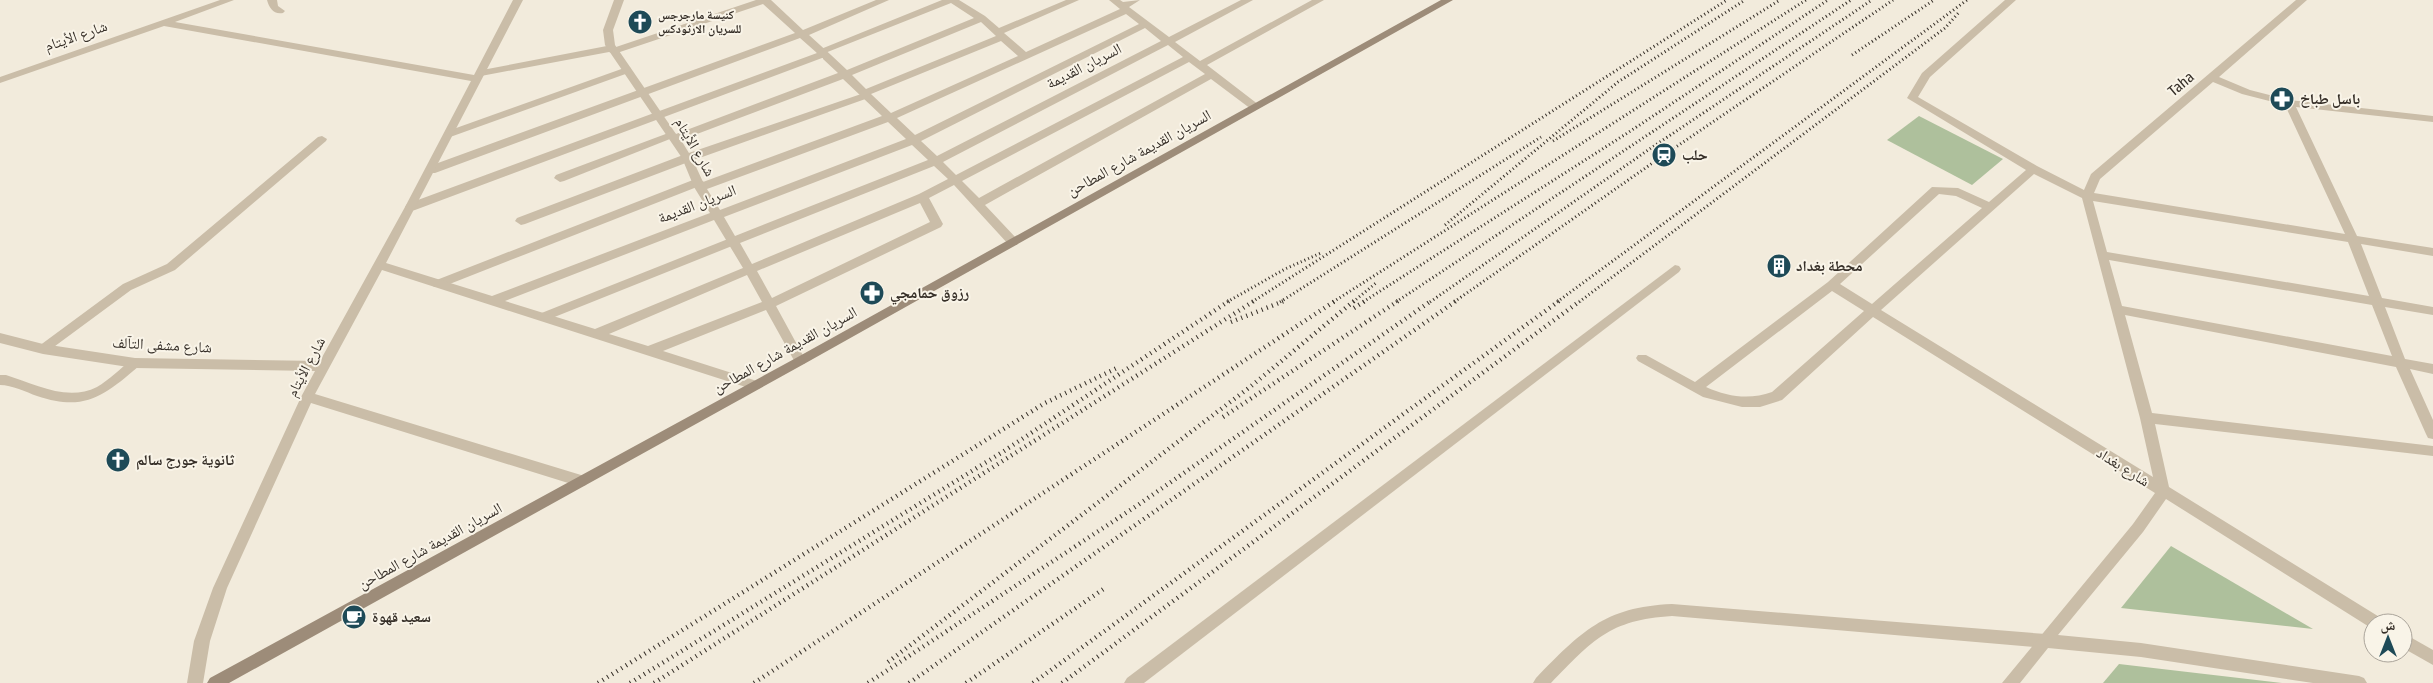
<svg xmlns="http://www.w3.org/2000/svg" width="2433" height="683" font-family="'Fira Sans Condensed','Noto Naskh Arabic',sans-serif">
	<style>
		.green { fill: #aec09c }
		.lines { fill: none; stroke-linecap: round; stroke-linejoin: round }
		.lane { fill: #cabda8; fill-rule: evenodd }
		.street { fill: #cabda8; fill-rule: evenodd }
		.secondary { fill: #9d8c79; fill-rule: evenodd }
		.rail-far1 { stroke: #362f28; stroke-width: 3; stroke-dasharray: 1 3; stroke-linecap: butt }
		.rail { stroke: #362f28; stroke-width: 4.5; stroke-dasharray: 1 4.5; stroke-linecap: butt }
		.labels { text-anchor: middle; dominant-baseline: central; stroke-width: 4; stroke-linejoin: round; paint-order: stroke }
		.far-poi-label { font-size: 12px; font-weight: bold; fill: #362f28; stroke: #f9f4e8; text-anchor: start }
		.street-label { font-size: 15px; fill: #362f28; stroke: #f9f4e8 }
		.poi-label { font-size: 15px; font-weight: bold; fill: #362f28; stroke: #f9f4e8; text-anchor: start }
	</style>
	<rect width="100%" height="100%" fill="#f2ebdc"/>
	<g class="green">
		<path d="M1919,116L2003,159L1972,185L1887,140Z"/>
		<path d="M2171,546L2313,629L2121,608Z"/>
		<path d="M2119,664L2282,683H2103Z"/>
	</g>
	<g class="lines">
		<g class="lane">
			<path d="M756,0H771L803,30L876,0H889L809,35L831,55V59L822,58L415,210L411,211L405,207L407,204L817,53L800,38L435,173H427L425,170L427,167L795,33L763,4L614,54L609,52L481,76L476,73L477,71L612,45L616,47Z"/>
			<path d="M627,67L631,68V72L453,136L449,137L444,134L445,132Z"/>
			<path d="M867,92L871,93V97L691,161L525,224L521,225L515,221L517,218L683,155Z"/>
			<path d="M671,132L675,133L676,135L675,137L564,181L560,182L554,178L556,175Z"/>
			<path d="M322,136L327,139L326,141L175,270L131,290L47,352H39L37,349L39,346L123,284L167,264L318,137Z"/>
			<path d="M698,178L704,182L702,185L442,287H434L432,284L434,281Z"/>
			<path d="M733,237L737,238L739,241L737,244L547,320H539L537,317L539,314Z"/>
			<path d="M1675,265L1679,266L1681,269L1679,272L1144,683H1124L1127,678Z"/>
			<path d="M135,358L139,360L141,363L139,366C104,396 85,412 37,396C26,392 12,385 0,385V375H6C35,384 67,402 97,387C109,380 120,369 131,360Z"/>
			<path d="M1672,604L2046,634L2051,636L2054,641L2051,646L2046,648L1672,616C1609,620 1593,640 1551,683H1533L1536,678C1581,632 1604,607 1672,604Z"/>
		</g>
		<g class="street">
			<path d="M220,0H234L175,22L474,75L513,0H523L386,263L492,296L710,213L694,187L682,158L605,45L603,30L614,0H624L613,30L615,45L676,134L838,73L823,59V55H831L847,70L974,18L951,3L825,53H817L816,51L942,0H959L985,16L999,28L1066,0H1079L1004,33L1026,52L1120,9L1109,0H1120L1123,2L1140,0L1129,7L1169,37L1241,0H1253L1175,42L1200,61L1312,0H1324L1207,65L1259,105V109H1251L1211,79L985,205L1017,239L1019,242L1017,245H1009L954,185L929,198L943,224L941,227L776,306L806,361L804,364H796L766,310L663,351L760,382L761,385L760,388L755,390L382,270L315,394L581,475L586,477L588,481L586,485L581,487L311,403L227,588L210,641L203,683H187L194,641L213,588L301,397L315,371L135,368L43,354L0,343V333L43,344L135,358L320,361L405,207L471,81L164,26L0,83V77ZM1126,14L1139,24L915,135L897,118ZM981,22L996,36L866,89L852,75ZM1145,28L1161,41L937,156L921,141ZM1001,41L1018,56L891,113L871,94ZM1168,45L1183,57L956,175L943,162ZM1189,62L1205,74L979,198L962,181ZM843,79L882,116L703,182L692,158L681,140ZM888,122L906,139L720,210L707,189ZM912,145L928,160L735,236L724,217ZM934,166L948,179L919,194L752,264L740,243ZM920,203L930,222L772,298L757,271ZM714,220L743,268L595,329L505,301ZM747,275L762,302L648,346L609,334Z"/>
			<path d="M267,0H277L278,6L285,11L283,13C274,15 269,8 267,0Z"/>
			<path d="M2005,0H2016L1930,77L1918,97L2037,166L2084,190L2091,174L2296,0H2307L2219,77L2250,90L2289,100L2433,116V122L2296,107L2357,236L2433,248V256L2361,244L2382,298L2433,307V315L2385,307L2405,359L2433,364V374L2410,369L2433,420V439L2428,438L2426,434L2396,367L2125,315L2152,413L2433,446V456L2155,424L2169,487L2381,618L2383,623H2373V628H2371L2166,499L2143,532L2058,635L2141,643L2359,676L2364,678L2367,683H2313L2141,657L2048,648L2020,683H2002L2133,524L2155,493L1873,317L1782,400L1760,407H1742L1703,397L1638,361L1636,358L1638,355H1646L1695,382L1828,282L1932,187L1958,188L1989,202L2026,170L1907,98L1922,73ZM2213,82L2242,94L2285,105L2345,234L2094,193L2100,179ZM2034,174L2082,198L2140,418L2153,477L1881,310ZM1939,194L1956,196L1982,208L1872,304L1840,284ZM2093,201L2348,242L2369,296L2107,252ZM2109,260L2372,305L2392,356L2122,306ZM1832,291L1864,311L1772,392C1750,400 1728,397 1706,387Z"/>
			<path d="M2403,633L2433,650V665L2403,648Z"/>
		</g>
		<path class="secondary" d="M1441,0H1453L804,364L229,683H207L210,678L796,358Z"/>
		<g class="rail-far1">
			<path d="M1852,55L1934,0"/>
			<path d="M1553,141L1780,0"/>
			<path d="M1445,225L1618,82L1745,0"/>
			<path d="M1227,302L1285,269L1321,253"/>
			<path d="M1252,302L1727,0"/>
			<path d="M1280,302L1541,137"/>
			<path d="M1333,302L1806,0"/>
			<path d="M1353,302L1376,283"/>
			<path d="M1363,302L1629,132L1828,0"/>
			<path d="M1396,302L1851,0"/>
			<path d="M1430,302L1651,148L1872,0"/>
			<path d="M1454,302L1664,155L1893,0"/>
			<path d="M1557,302L1967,0"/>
			<path d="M1579,302L1945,28L1960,11"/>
		</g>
		<g class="rail">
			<path d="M1354,308L1365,301"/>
			<path d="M1231,322L1284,301"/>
			<path d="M1223,417L1398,301"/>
			<path d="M888,662L1250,387L1354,301"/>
			<path d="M598,683L1045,403L1119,367"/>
			<path d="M630,683L1001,453L1229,301"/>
			<path d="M654,683L1254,301"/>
			<path d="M754,683L1335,301"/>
			<path d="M868,683L1135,507L1431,301"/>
			<path d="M909,683L1456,301"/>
			<path d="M966,683L1105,588"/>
			<path d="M1033,683L1559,301"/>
			<path d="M1062,683L1580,301"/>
		</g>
	</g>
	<defs>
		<symbol id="church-disc" viewBox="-11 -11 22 22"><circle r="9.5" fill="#1e4a57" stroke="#f9f4e8"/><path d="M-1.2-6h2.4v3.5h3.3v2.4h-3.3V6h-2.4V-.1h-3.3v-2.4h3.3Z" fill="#fff"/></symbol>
		<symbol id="pharmacy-disc" viewBox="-11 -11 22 22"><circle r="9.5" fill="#1e4a57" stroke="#f9f4e8"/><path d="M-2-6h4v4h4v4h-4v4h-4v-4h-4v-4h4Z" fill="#fff"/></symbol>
		<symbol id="station-disc" viewBox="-11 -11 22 22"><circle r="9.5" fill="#1e4a57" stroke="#f9f4e8"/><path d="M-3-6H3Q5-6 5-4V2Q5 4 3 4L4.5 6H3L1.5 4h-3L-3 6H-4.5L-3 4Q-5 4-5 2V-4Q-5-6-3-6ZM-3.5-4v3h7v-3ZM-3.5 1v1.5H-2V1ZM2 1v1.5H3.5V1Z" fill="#fff"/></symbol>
		<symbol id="building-disc" viewBox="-11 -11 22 22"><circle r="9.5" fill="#1e4a57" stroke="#f9f4e8"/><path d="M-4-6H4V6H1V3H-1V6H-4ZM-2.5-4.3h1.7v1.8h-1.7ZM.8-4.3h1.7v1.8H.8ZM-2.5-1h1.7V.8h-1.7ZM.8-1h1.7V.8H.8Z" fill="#fff"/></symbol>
		<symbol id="cafe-disc" viewBox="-11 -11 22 22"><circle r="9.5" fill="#1e4a57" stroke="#f9f4e8"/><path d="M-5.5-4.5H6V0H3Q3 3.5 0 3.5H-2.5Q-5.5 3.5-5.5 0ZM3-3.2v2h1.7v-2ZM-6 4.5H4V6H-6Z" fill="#fff"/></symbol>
	</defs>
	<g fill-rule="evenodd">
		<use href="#church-disc" x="626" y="8" width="28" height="28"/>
		<use href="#pharmacy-disc" x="2268" y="85" width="28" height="28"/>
		<use href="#station-disc" x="1650" y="141" width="28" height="28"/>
		<use href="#building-disc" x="1765" y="252" width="28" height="28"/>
		<use href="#pharmacy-disc" x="858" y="279" width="28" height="28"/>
		<use href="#church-disc" x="104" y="446" width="28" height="28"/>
		<use href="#cafe-disc" x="340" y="603" width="28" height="28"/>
	</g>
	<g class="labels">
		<g class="far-poi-label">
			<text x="658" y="15">كنيسة مارجرجس<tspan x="658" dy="14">للسريان الارثودكس</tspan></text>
		</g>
		<g class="street-label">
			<text transform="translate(76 36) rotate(-19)">شارع الأيتام</text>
			<text transform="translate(1084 66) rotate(-27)">السريان القديمة</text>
			<text transform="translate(2181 84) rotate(-40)">Taha</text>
			<text transform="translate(695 147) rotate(60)">شارع الأيتام</text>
			<text transform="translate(1139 153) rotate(-29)">السريان القديمة شارع المطاحن</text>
			<text transform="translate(697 204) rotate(-21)">السريان القديمة</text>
			<text transform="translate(162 345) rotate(3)">شارع مشفى التآلف</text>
			<text transform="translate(785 350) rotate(-29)">السريان القديمة شارع المطاحن</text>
			<text transform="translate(306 367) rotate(-62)">شارع الأيتام</text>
			<text transform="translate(2123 467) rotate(32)">شارع بغداد</text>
			<text transform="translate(430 546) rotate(-29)">السريان القديمة شارع المطاحن</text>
		</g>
		<g class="poi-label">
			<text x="2300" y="99">باسل طباخ</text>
			<text x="1682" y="155">حلب</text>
			<text x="1796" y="266">محطة بغداد</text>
			<text x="890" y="293">رزوق حمامجي</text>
			<text x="136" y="460">ثانوية جورج سالم</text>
			<text x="372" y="617">سعيد قهوة</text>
		</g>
	</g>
	<g transform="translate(2388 638)"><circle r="24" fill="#f9f4e8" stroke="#aba59b"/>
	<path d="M0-4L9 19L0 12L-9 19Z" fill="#1e4a57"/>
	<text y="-8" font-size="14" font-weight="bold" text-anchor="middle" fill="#362f28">ش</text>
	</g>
</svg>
